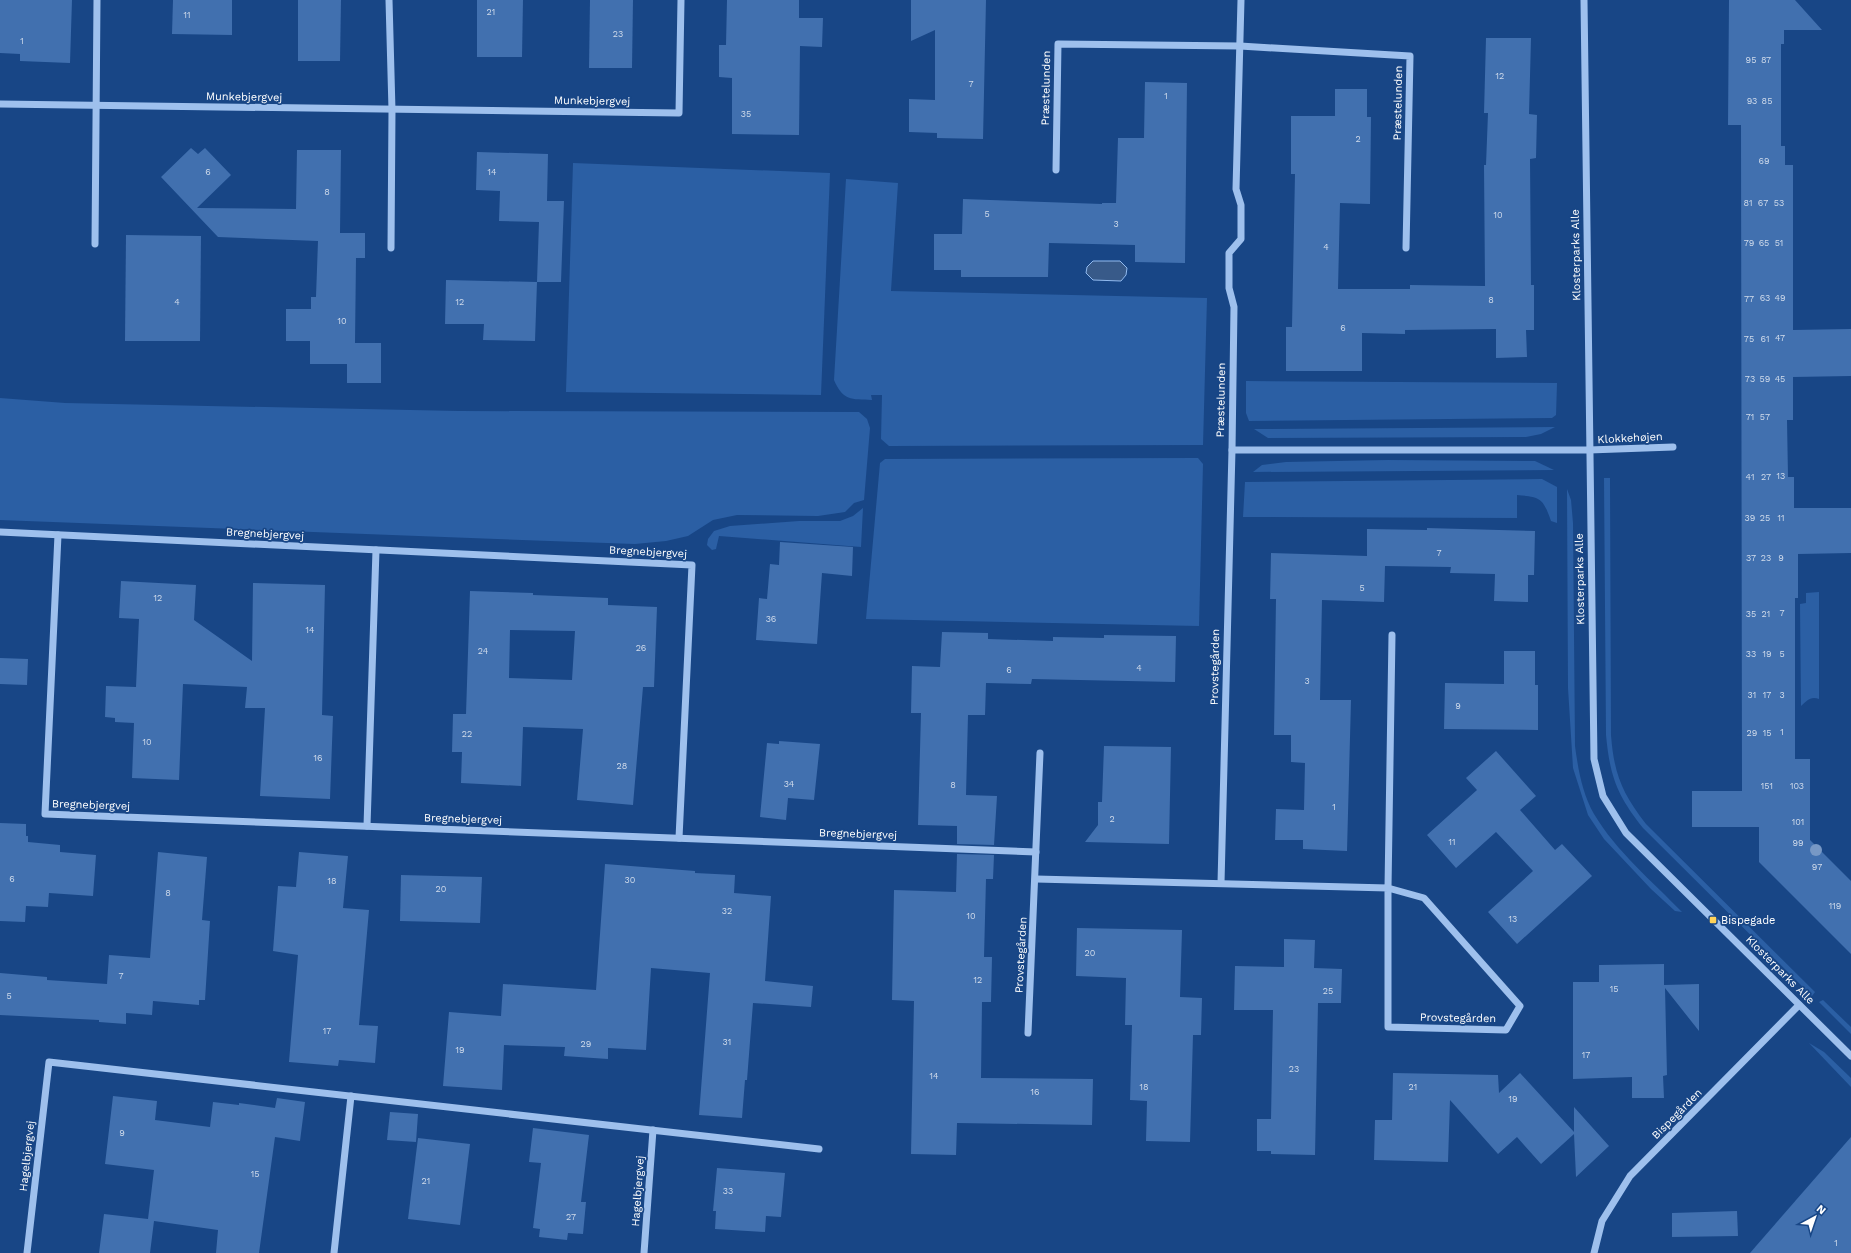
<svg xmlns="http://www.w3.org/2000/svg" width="1851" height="1253" font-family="'Work Sans',sans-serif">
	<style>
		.green { fill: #2b5fa4 }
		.water { fill: #385a89; stroke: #91baef }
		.building { fill: #4170af; fill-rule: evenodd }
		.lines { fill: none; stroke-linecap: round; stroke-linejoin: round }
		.minor { stroke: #9ec0ed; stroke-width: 7 }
		.tree { fill: #7798c5 }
		.poi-dot { fill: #ffd35a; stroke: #184686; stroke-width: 1.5 }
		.labels { text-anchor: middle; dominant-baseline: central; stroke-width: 3.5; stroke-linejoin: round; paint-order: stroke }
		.number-label { font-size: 9px; fill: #d0dbeb }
		.street-label { font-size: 11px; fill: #fff; stroke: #184686 }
		.poi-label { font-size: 11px; fill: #fff; stroke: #184686; text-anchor: start }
	</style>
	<rect width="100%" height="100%" fill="#184686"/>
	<g class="green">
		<path d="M573,163L830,173L821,395L566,392Z"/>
		<path d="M846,179L898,183L891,291L1207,298L1203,445L889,446L881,439L882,395H871L872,400C851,399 843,401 834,380Z"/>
		<path d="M1246,381L1557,383L1556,415L1552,418L1249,421L1246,413Z"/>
		<path d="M0,398L65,403L459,411L859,412L867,419L870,428L864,500L854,503L845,512L818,516L737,515L713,520L688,536L666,541L635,544L550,541L0,520Z"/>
		<path d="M1555,427L1541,434L1526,437L1268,438L1254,429Z"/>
		<path d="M1198,458L1203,464L1199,626L866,619L880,463L885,459Z"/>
		<path d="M1388,460L1535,461L1554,470L1253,472L1262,465L1286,462Z"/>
		<path d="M1604,478H1610L1611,735C1614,774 1622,793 1646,824L1815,992L1812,996L1643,828C1617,795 1610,777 1606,735Z"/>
		<path d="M1542,479L1557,487V523L1551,521C1543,498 1541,497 1517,495V518L1243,517L1245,482Z"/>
		<path d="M1567,489L1571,500L1573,523L1575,746C1578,768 1582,793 1594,814C1616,851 1652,881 1682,912L1675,911L1651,889L1604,839L1588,815L1573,768L1568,688Z"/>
		<path d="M863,508L861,547L719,536L716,549L712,550L707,545L708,539L714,531L730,526L799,521H840L853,516Z"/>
		<path d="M1819,592V699C1810,696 1807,701 1801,706L1800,604L1806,603V593Z"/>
		<path d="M1823,1000L1851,1027V1034L1819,1002Z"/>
		<path d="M1809,1043L1824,1052L1851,1078V1087Z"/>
	</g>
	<path class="water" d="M1093,261H1120L1127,268L1126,275L1121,281L1093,280L1086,273L1087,267Z"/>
	<g class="building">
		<path d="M0,0H72L70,63L20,61V54L0,53Z"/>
		<path d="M173,0H232V35L172,34Z"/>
		<path d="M298,0H341L340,61H298Z"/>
		<path d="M477,0H523L522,57H477Z"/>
		<path d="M590,0H633L632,68H589Z"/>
		<path d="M727,0H799V18H823L822,47L800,46L799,135L732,134V78L719,77V45H726Z"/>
		<path d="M911,0H986L983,139L937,138V133L909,132V99L935,100V30L911,41Z"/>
		<path d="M1729,0H1795L1822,30H1784V44H1781V146H1785V165H1793V330L1851,329V376L1793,377V420H1787L1788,477H1794V508H1851V553L1798,554V598H1795V759H1810V840L1851,881V954L1759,862V827H1692V791H1742L1741,125H1728Z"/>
		<path d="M1486,38H1531L1529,114L1537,115L1536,158L1530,159L1531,285H1534V330H1526L1527,357L1496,358V329L1405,330V334L1362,333V371H1286V327H1292L1295,174H1291V116H1335V89H1367V117H1371L1370,204L1340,203L1338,289H1410V285L1485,286L1484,165H1486L1488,113H1484Z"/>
		<path d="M1145,82L1187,83L1185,263L1135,262V245L1049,243L1048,277H961V270H934V234H962L963,199L1102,204V203H1116L1118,138H1144Z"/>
		<path d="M191,148L198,154L205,148L231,175L197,208L296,209L297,150H341L340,233H365V258H356L355,343H381V383H347V364H310V341H286V309H311V297H316L318,241L218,237L161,177Z"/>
		<path d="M477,152L548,154L547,201H564L561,282H537L539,222L499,221L500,191L476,190Z"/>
		<path d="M126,235L201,236L200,341H125Z"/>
		<path d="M446,280L537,282L535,341L483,340L484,324H445Z"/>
		<path d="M1427,528L1535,531L1534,575H1528V602L1494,601L1495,574L1450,573L1451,567L1385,566L1384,602L1322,600L1320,700H1351L1347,851L1303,849V840H1275L1276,809L1304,810L1305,763L1291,762V735H1274L1276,599H1270L1271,553L1367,556V529L1427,530Z"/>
		<path d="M780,542L853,547L852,576L822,573L817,644L756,640L759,598L767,599L770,564L779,565Z"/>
		<path d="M121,581L196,585L194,620L252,661L253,583L325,585L322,715L333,716L330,799L260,796L265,708H245L247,687L183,684L179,780L132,778L134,723L115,722V718L105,717L106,686L136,687L139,619L119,618Z"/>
		<path d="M470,591L533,593V595L608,598V605L657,607L654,687H643L633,805L577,800L583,729L523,727L521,786L461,783L462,752H452L453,714H466ZM510,630L575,631L572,680L509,678Z"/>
		<path d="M942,632L988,633V639L1053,641V637L1104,638V635L1176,636L1175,682L1032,679L1031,684L986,683L985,715H968L966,795L997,796L994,845L957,844V826L918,825L921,713H911L912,666L940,667Z"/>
		<path d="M1504,651H1535V685H1538V730L1444,729L1445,683L1504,684Z"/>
		<path d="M0,658L28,659L27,685L0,684Z"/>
		<path d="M779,741L820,744L814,800L788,798L786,820L760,817L767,743L779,744Z"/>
		<path d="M1104,746L1171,747L1169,844L1085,842L1098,825V802H1102Z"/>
		<path d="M1496,751L1536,796L1520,810L1555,850L1562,844L1592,876L1517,944L1488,912L1533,871L1496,832L1456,868L1427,835L1477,790L1466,778Z"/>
		<path d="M0,823L26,824V836H28V842L60,845V852L96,855L93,896L49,893L48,907L26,906L25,922L0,921Z"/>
		<path d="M158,852L207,857L202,920L210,921L205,1000H199V1005L153,1001L152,1015L126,1013V1024L99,1022V1020L0,1015V973L47,977V980L107,984L109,955L150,958Z"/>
		<path d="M299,852L348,856L343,908L369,910L359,1025L378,1026L375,1063L339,1060L338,1066L289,1062L298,955L273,951L278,886L296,887Z"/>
		<path d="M957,854L994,855L993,879H986L984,957H992L991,1002H982L981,1078L1093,1079L1092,1125L957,1123L956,1155L911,1154L914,1001L892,1000L894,890L956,892Z"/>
		<path d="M605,864L695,871V873L735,875L734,893L771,896L765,981L813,986L811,1007L753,1003L747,1080H745L742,1118L699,1115L710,973L651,968L646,1050L608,1048V1059L564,1056L565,1047L504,1045L502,1090L443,1086L449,1012L501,1016L503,984L596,990Z"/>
		<path d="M401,875L482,877L480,923L400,921Z"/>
		<path d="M1077,928L1182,930L1180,997L1202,998L1201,1035H1193L1190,1142L1146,1141L1147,1101L1130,1100L1132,1025H1125L1126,978L1076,976Z"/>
		<path d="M1284,939L1315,940L1314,968L1342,969L1341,1003H1318L1315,1155L1271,1154V1151H1257V1119H1271L1273,1010H1234L1235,966L1284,967Z"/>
		<path d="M1664,964V985L1699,984V1031L1665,988L1667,1075L1663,1076L1664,1098H1632V1077L1573,1079V982H1599V965Z"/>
		<path d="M1393,1073L1498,1075L1499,1093L1520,1073L1574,1132V1107L1609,1146L1576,1177L1574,1134L1541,1164L1517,1137L1498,1154L1450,1100L1448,1162L1374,1160L1375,1120H1392Z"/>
		<path d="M113,1096L157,1101L155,1120L210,1127L213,1102L239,1105V1103L275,1108L277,1098L305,1102L300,1141L275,1137L259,1253H216L218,1230L154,1221L150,1253H99L104,1214L148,1219L154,1170L105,1164Z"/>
		<path d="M390,1112L418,1114L416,1142L387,1140Z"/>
		<path d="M533,1128L589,1135L581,1202H586L583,1234L568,1233L567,1240L539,1237L540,1229L533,1228L541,1163L529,1162Z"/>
		<path d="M1851,1137V1253H1750Z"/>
		<path d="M418,1138L470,1144L460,1225L408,1219Z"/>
		<path d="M717,1168L785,1173L781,1217L766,1216L765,1232L715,1229L716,1211H713Z"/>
		<path d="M1737,1211L1738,1236L1672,1237V1213Z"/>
	</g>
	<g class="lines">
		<g class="minor">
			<path d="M389,0L392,110L391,248"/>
			<path d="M1241,0L1236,189L1241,205V239L1229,253V288L1234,307L1232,450H1589L1673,447"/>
			<path d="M1584,0L1594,759L1603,796L1626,833L1851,1056"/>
			<path d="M0,104L679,113L681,0"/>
			<path d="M1056,170L1058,44L1240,46L1410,56L1406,248"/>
			<path d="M95,244L97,0"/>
			<path d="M0,532L692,565L679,838"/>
			<path d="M58,535L45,814L1036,852"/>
			<path d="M367,826L376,550"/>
			<path d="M1036,879L1388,888V1027L1506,1030L1520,1006L1424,898L1388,888L1392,635"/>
			<path d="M1221,883L1232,450"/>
			<path d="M1028,1033L1040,753"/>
			<path d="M27,1253L49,1062L819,1149"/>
			<path d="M334,1253L351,1096"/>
			<path d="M644,1253L653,1130"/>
			<path d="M1594,1253L1602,1221L1630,1176L1799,1005"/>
		</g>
	</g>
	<circle class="tree" cx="1816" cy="850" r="6"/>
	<rect class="poi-dot" x="1709" y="916" width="8" height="8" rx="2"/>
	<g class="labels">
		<g class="number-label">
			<text x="491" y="12">21</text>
			<text x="187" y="15">11</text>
			<text x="618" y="34">23</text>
			<text x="22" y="41">1</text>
			<text x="1751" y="60">95</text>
			<text x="1766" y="60">87</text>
			<text x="1500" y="76">12</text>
			<text x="971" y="84">7</text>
			<text x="1166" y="96">1</text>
			<text x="1752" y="101">93</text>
			<text x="1767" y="101">85</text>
			<text x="746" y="114">35</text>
			<text x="1358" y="139">2</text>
			<text x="1764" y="161">69</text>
			<text x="208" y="172">6</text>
			<text x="492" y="172">14</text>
			<text x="327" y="192">8</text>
			<text x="1748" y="203">81</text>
			<text x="1763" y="203">67</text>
			<text x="1779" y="203">53</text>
			<text x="987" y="214">5</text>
			<text x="1498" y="215">10</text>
			<text x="1116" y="224">3</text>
			<text x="1749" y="243">79</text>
			<text x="1764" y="243">65</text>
			<text x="1779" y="243">51</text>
			<text x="1326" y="247">4</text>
			<text x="1765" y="298">63</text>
			<text x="1780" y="298">49</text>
			<text x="1749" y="299">77</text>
			<text x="1491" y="300">8</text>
			<text x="177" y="302">4</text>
			<text x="460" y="302">12</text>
			<text x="342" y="321">10</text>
			<text x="1343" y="328">6</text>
			<text x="1780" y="338">47</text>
			<text x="1749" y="339">75</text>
			<text x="1765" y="339">61</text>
			<text x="1750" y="379">73</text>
			<text x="1765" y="379">59</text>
			<text x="1780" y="379">45</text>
			<text x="1750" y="417">71</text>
			<text x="1765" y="417">57</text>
			<text x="1781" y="476">13</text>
			<text x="1750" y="477">41</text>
			<text x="1766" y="477">27</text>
			<text x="1750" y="518">39</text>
			<text x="1765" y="518">25</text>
			<text x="1781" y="518">11</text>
			<text x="1439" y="553">7</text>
			<text x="1751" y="558">37</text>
			<text x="1766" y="558">23</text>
			<text x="1781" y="558">9</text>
			<text x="1362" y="588">5</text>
			<text x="158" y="598">12</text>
			<text x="1782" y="613">7</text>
			<text x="1751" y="614">35</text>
			<text x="1766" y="614">21</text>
			<text x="771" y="619">36</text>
			<text x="310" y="630">14</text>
			<text x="641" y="648">26</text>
			<text x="483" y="651">24</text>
			<text x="1751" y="654">33</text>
			<text x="1767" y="654">19</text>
			<text x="1782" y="654">5</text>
			<text x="1139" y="668">4</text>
			<text x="1009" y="670">6</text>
			<text x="1307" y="681">3</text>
			<text x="1752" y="695">31</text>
			<text x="1767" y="695">17</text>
			<text x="1782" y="695">3</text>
			<text x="1458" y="706">9</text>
			<text x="1782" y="732">1</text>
			<text x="1752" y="733">29</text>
			<text x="1767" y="733">15</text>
			<text x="467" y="734">22</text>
			<text x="147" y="742">10</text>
			<text x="318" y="758">16</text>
			<text x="622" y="766">28</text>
			<text x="789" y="784">34</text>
			<text x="953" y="785">8</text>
			<text x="1767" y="786">151</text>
			<text x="1797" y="786">103</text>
			<text x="1334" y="807">1</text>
			<text x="1112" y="819">2</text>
			<text x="1798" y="822">101</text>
			<text x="1452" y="842">11</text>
			<text x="1798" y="843">99</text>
			<text x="1817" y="867">97</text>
			<text x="12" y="879">6</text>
			<text x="630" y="880">30</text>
			<text x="332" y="881">18</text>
			<text x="441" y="889">20</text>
			<text x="168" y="893">8</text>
			<text x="1835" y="906">119</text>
			<text x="727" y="911">32</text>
			<text x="971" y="916">10</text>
			<text x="1513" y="919">13</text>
			<text x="1090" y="953">20</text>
			<text x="121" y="976">7</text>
			<text x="978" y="980">12</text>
			<text x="1614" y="989">15</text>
			<text x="1328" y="991">25</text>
			<text x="9" y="996">5</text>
			<text x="327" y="1031">17</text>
			<text x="727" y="1042">31</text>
			<text x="586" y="1044">29</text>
			<text x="460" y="1050">19</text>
			<text x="1586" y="1055">17</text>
			<text x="1294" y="1069">23</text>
			<text x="934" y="1076">14</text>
			<text x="1144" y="1087">18</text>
			<text x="1413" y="1087">21</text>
			<text x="1035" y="1092">16</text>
			<text x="1513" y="1099">19</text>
			<text x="122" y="1133">9</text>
			<text x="255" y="1174">15</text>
			<text x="426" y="1181">21</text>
			<text x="728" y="1191">33</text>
			<text x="571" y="1217">27</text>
			<text x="1836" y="1243">1</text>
		</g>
		<g class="street-label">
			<text transform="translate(1046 88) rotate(-89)">Præstelunden</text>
			<text transform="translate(244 97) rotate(1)">Munkebjergvej</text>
			<text transform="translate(592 101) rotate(1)">Munkebjergvej</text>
			<text transform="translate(1398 103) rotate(-89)">Præstelunden</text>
			<text transform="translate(1576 255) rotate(-91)">Klosterparks Alle</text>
			<text transform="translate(1221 400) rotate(-89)">Præstelunden</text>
			<text transform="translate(1630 438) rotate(-3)">Klokkehøjen</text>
			<text transform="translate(265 534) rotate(3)">Bregnebjergvej</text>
			<text transform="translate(648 552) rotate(3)">Bregnebjergvej</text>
			<text transform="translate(1580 579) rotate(-91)">Klosterparks Alle</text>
			<text transform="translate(1215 667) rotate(-89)">Provstegården</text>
			<text transform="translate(91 805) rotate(2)">Bregnebjergvej</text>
			<text transform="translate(463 819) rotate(2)">Bregnebjergvej</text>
			<text transform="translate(858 834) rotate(2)">Bregnebjergvej</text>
			<text transform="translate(1021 955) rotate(-87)">Provstegården</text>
			<text transform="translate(1780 970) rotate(45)">Klosterparks Alle</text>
			<text transform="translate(1458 1018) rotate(1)">Provstegården</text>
			<text transform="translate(1677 1114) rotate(-45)">Bispegården</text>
			<text transform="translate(27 1156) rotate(-84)">Hagelbjergvej</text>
			<text transform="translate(638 1191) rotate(-86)">Hagelbjergvej</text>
		</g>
		<g class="poi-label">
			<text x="1721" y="920">Bispegade</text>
		</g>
	</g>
	<g transform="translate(1815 1217) rotate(40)" stroke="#184686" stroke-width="3" paint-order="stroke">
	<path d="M0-3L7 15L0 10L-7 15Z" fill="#ffffff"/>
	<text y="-6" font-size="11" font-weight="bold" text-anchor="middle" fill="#ffffff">N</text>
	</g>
</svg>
